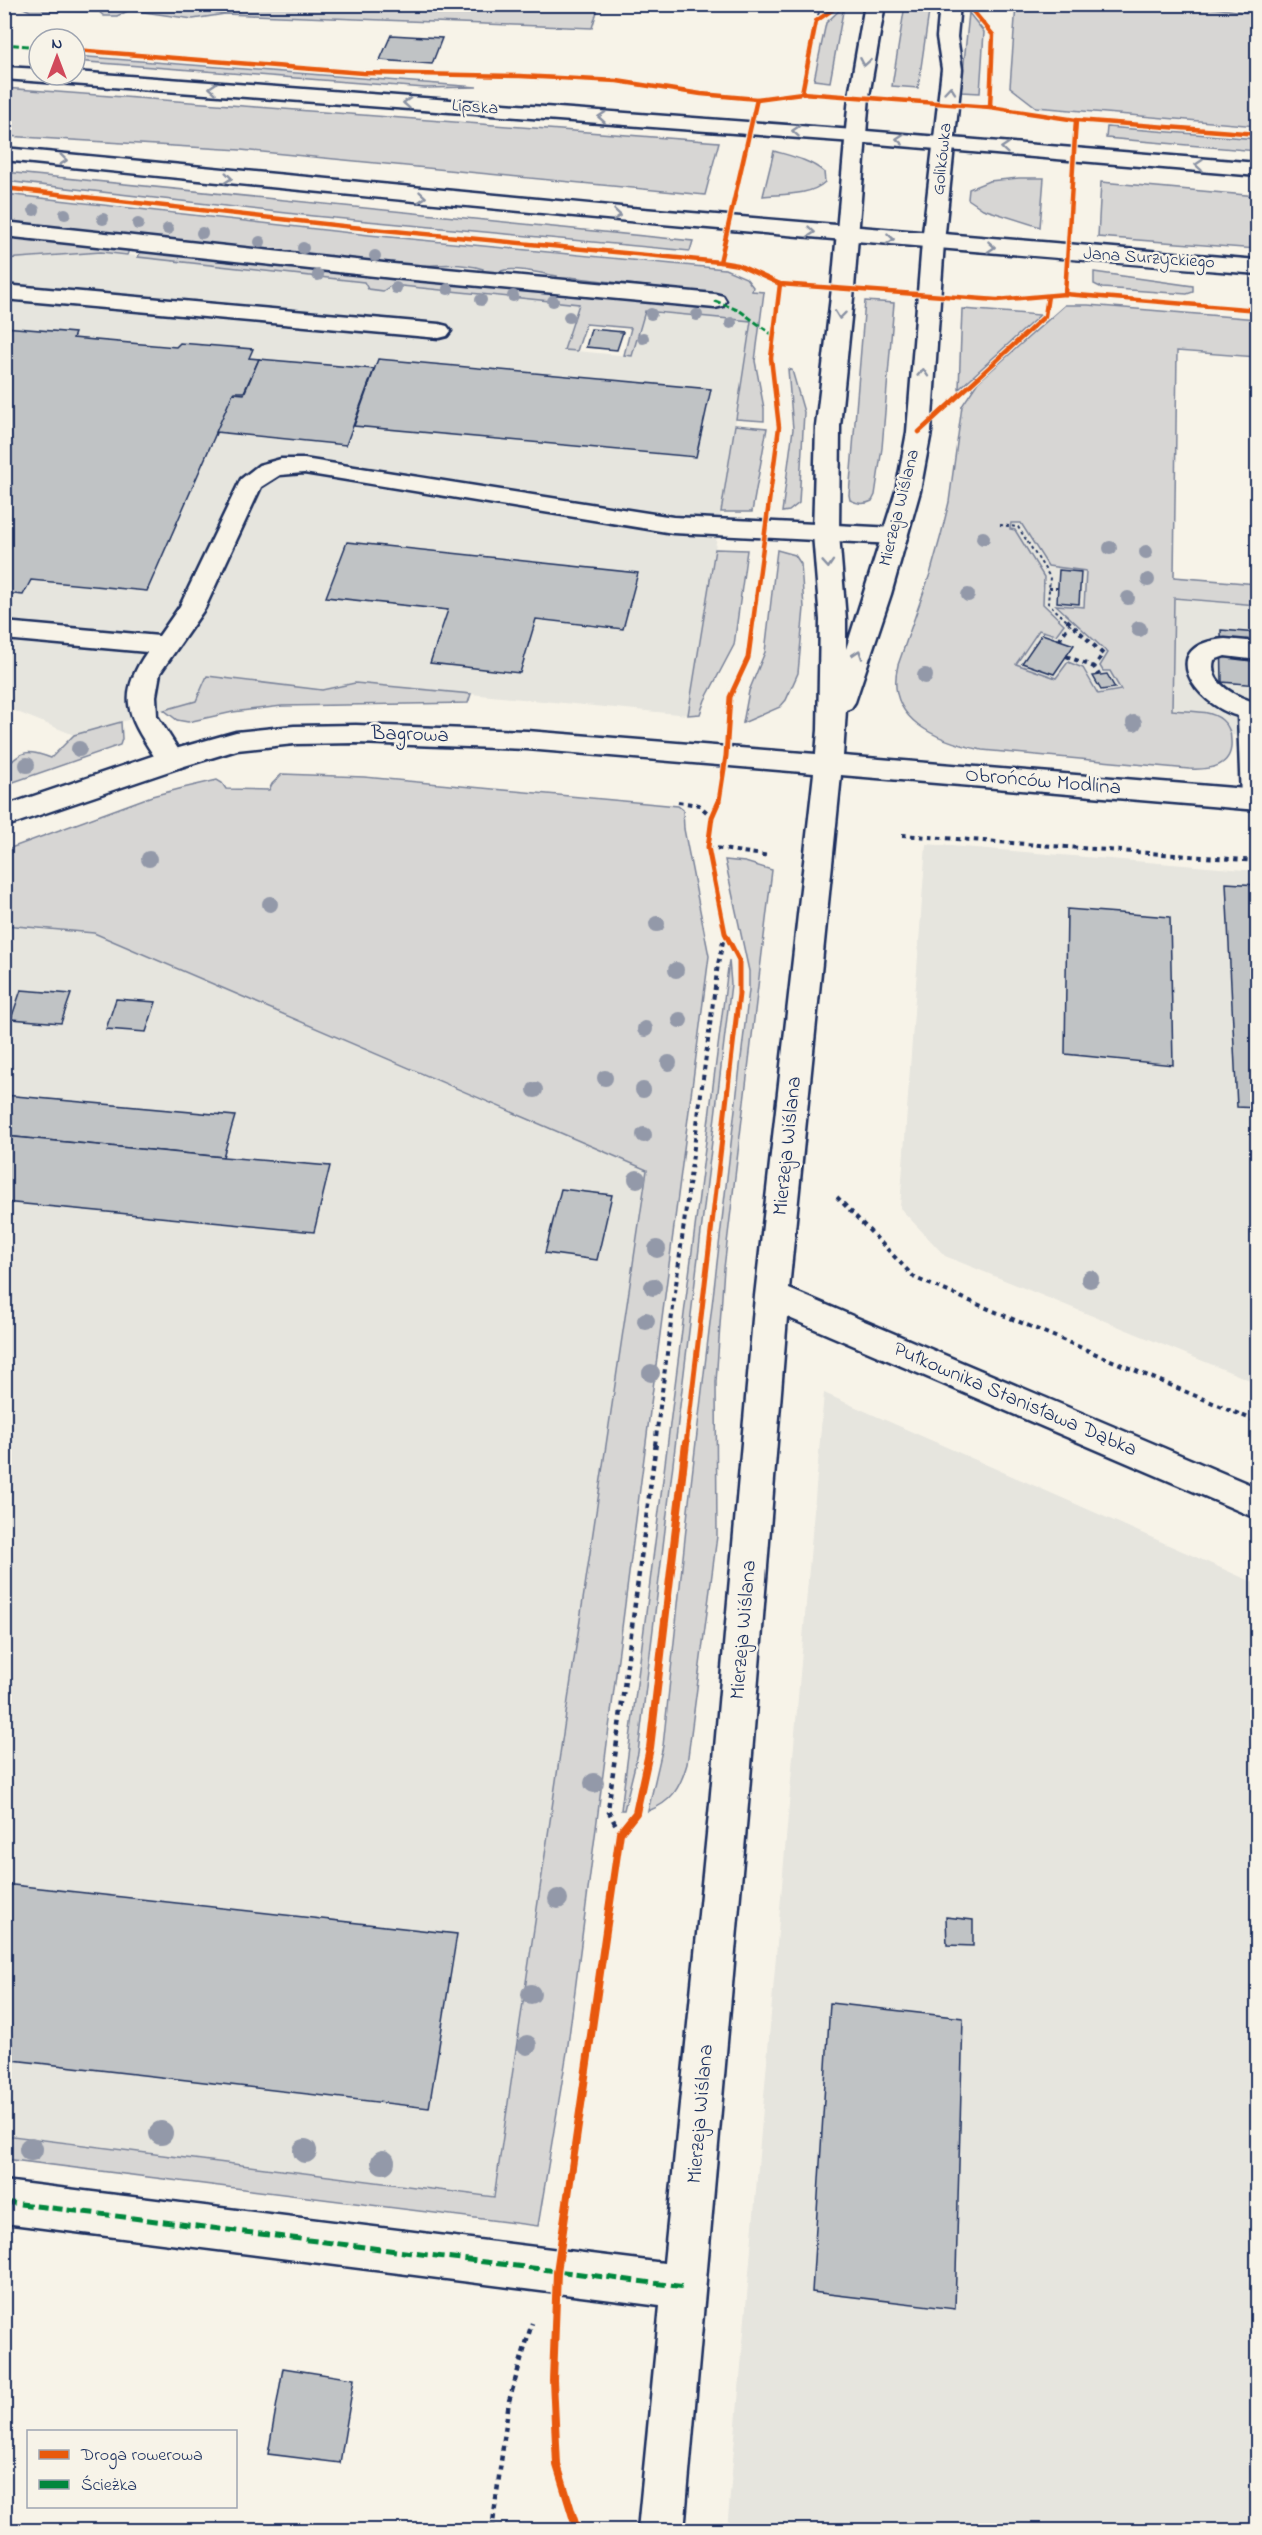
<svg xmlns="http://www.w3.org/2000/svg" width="1262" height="2535" font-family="'Indie Flower',sans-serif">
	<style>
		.built { fill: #e6e5de }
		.green { fill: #d7d6d4; stroke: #798299; stroke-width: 1.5; fill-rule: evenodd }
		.building { fill: #c0c3c5; stroke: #1b2f5e; stroke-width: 1.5 }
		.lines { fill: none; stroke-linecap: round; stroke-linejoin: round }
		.service-casing { stroke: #1b2f5e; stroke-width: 5 }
		.minor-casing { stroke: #1b2f5e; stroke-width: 5 }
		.primary-casing { stroke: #1b2f5e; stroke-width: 5 }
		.path-far2 { stroke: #1b2f5e; stroke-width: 2; stroke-dasharray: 3 3; stroke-linecap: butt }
		.path-far1 { stroke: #1b2f5e; stroke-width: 4; stroke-dasharray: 4.5 4.5; stroke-linecap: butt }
		.path { stroke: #1b2f5e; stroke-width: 4.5; stroke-dasharray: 5 5; stroke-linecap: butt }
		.service { fill: #f7f3e8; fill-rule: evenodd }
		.minor { fill: #f7f3e8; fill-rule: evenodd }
		.primary { fill: #f7f3e8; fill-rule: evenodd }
		.quiet-far1 { stroke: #00873e; stroke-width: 3; stroke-dasharray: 6 3; stroke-linecap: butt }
		.quiet { stroke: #00873e; stroke-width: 5; stroke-dasharray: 11 5; stroke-linecap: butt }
		.cycleway-far2-casing { stroke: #f7f3e8; stroke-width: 7 }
		.cycleway-far1-casing { stroke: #f7f3e8; stroke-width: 9 }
		.cycleway-casing { stroke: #f7f3e8; stroke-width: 11 }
		.cycleway-far2 { stroke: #e8590c; stroke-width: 4.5 }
		.cycleway-far1 { stroke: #e8590c; stroke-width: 5 }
		.cycleway { stroke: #e8590c; stroke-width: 8 }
		.tree { fill: #9399a9 }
		.oneway { stroke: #8991a3 }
		.labels { text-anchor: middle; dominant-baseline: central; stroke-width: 5; stroke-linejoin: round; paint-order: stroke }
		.far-street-label { font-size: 18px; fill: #1b2f5e; stroke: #f7f3e8 }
		.street-label { font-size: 21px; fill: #1b2f5e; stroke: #f7f3e8 }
	</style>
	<rect width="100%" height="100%" fill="#f7f3e8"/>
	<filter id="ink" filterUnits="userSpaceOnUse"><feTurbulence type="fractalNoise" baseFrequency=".0167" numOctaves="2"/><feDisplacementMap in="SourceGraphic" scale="12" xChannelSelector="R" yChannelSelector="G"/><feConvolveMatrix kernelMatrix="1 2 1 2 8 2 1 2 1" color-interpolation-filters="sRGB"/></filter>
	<g filter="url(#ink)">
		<g class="built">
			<path d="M101,252L365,282L368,289L383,291L392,285L580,304L565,350L631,356L645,311L752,321L688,715L355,683L322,690L207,676L196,701L74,735L5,707V259Z"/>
			<path d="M1012,505L1175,577L1257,584V738L1231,735L1228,728L1172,710L999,693Z"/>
			<path d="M926,844L1257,871V1383L945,1256L900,1208Z"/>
			<path d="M5,925L94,933L647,1170L494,2197L5,2135Z"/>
			<path d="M824,1393L1257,1584V2530H727Z"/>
		</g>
		<g class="green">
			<path d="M1187,4L1257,14V126L1036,107L1010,87L1016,5Z"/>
			<path d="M22,5L167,4L240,11L244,4L599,5L592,28L225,14L193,19L130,10L117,16H104L99,12L30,11L21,7Z"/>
			<path d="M905,5H930L918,88L892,86Z"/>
			<path d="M844,6L830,82L814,80L826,23Z"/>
			<path d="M969,13L984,32L980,93L961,92Z"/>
			<path d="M75,56L477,87L425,88L75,61Z"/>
			<path d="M4,88L719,142L705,195L241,150L5,136Z"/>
			<path d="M1107,127L1257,139V151L1106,138Z"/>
			<path d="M774,151C791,156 810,160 824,172L825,182C810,196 783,194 763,196Z"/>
			<path d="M5,172L693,241L690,251L313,216L5,181Z"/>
			<path d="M1019,178H1044L1040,227L983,209L968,199L969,189L989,181Z"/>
			<path d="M1101,182L1257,196V249L1098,237Z"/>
			<path d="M5,194L369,235L725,269L746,278L753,287L752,291L764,292L755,361L764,408V421L736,419L751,321L645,311L632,356L624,355L631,328L586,324L577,351L564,350L579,304L392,285L383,291L368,289L364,282L138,257L142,249L555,290L598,298L724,308L726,301L720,295L570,277L565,282L556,281L557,276C542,274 520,267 505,270C493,273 496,275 482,273L483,269C460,262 434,265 410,267L5,221Z"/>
			<path d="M5,236L126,247L129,250L127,255L101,252L5,259Z"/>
			<path d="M1094,272L1193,286V292L1187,294L1102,288L1094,284Z"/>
			<path d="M865,301L894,303L882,448L875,495L872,501C864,505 858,504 850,500L849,495Z"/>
			<path d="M1065,305H1088L1257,319V357L1177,351L1174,577L1257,584V605L1174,598L1172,710C1188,712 1209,709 1222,720C1228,725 1231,733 1231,741C1233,767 1210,770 1189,769L982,750C938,741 884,720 898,665L931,571L941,535L949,502L962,406L978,382ZM1011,523H1021L1048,566L1086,571L1084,607L1056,605L1108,653L1100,666L1103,671H1110L1121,690L1098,694L1083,668L1068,662L1056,678L1016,664L1039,630L1056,635L1064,624L1043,604L1044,577L1015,530L1010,529Z"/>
			<path d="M962,309L1040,315L959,389Z"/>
			<path d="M788,369L792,370L804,412L799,503L789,511L782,512L793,429Z"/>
			<path d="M735,425L767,428L752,512H721Z"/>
			<path d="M715,549L747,550L734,645L705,700L700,714L688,715Z"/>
			<path d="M777,550L795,555L801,564L804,608L798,673L786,700L780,707L743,723L749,691L765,652Z"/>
			<path d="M207,676L322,690L355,683L471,694L468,703L282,706L233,712L188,722L177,720L164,710L196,701Z"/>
			<path d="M121,722L122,739L120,745L5,785V768C23,750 26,749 51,758L74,735Z"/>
			<path d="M282,774L364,777L678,806L683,810L684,829L709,956L567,2052L538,2226L5,2159V2135L494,2197L647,1170L94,933L5,925V850L152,796L183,788L217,780L222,783L226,789L269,790L272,784Z"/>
			<path d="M725,860L745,862L772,870L724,1268L716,1382L717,1536L687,1764C680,1788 672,1802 648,1811L663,1746L688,1510L749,990V971Z"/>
			<path d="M729,960L731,984L638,1753L624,1810H621Z"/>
		</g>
		<g class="building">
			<path d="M391,35L442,38L432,64L380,60Z"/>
			<path d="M4,327L75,333L73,338L176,347L180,343L253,349L249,358L259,359L244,392H234L147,591L31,580L23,595L4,593Z"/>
			<path d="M591,329L623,332L617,350L586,347Z"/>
			<path d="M259,359L374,369L346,445L216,432L233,393L244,394Z"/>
			<path d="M378,359L711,389L696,457L354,426Z"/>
			<path d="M347,542L638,573L623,629L536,619L520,673L430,663L448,610L326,597Z"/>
			<path d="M1059,570L1081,572L1079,604L1057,602Z"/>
			<path d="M1221,630L1258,633V685L1222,682Z"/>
			<path d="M1042,634L1074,645L1054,674L1022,663Z"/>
			<path d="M1107,674L1115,688L1101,690L1093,676Z"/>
			<path d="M1226,883L1258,885V1108L1237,1107Z"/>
			<path d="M1067,909L1170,917L1173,1065L1065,1054Z"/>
			<path d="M21,990L71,994L61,1023L11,1019Z"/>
			<path d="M116,999L156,1002L146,1032L106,1029Z"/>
			<path d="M4,1095L235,1116L223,1157L4,1136Z"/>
			<path d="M4,1136L223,1157L330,1166L314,1232L4,1202Z"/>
			<path d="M561,1189L612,1195L597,1260L545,1253Z"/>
			<path d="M4,1884L457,1934L429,2108L4,2059Z"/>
			<path d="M946,1917L973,1920V1946L947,1945Z"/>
			<path d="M830,2003L963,2018L955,2309L812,2292Z"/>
			<path d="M283,2368L354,2379L340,2463L268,2454Z"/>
		</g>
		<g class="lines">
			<defs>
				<g id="service">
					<path d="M4,222L393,264L715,294L723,296L726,301L723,306L715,308L393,278L4,236Z"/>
					<path d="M4,285L439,324L447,326L451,331L447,336L439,338L4,299Z"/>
					<path d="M281,459H304L673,517L895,528L904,530L908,536L904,542L895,544L673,533L304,473L280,475L261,487L205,608L160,673L156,696L157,716L185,760L181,767L171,769L161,767C133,722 112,702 147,652L4,639V622L159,636L180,606L241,479L259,465Z"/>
					<path d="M1225,639L1258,642V660L1225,656L1214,660C1207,684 1239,698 1258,703V809L1245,807L1241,800L1238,716C1194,704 1155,644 1225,639Z"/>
				</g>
				<path id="minor" d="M865,4H885L869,96L854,288L840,426L839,534L846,620V649L896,491L907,432L922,242L942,69L937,37L940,4H960L957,37L962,69L944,242L931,432L920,491L891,594L855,702L851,708L846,710L843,756L1258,790V810L841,775L789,1289L1258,1488V1519L787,1317L748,1804L684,2530H638L660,2306L4,2223V2181L664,2263L710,1804L755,1296L814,773L527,749L356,743L294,744L237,750L181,767L4,827V806L161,753L236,732L294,726L356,725L527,731L816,754L818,730L820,620L813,534L816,426L832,288L849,96Z"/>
				<g id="primary">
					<path d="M4,67L39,69V75H75V72L854,130L1258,163V176L854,142L4,79Z"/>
					<path d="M4,148L631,208L1258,260V274C839,241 422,204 4,160Z"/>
				</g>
			</defs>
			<use href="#service" class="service-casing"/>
			<use href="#minor" class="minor-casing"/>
			<use href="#primary" class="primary-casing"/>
			<g class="path-far2">
				<path d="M816,21L822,4"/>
				<path d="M1000,525L1018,527L1050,577L1048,603L1068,622"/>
				<path d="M1049,588H1058"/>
			</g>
			<g class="path-far1">
				<path d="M1067,620L1103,654L1094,667L1099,675"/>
				<path d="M1059,640L1070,624"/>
				<path d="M1066,656L1094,667"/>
				<path d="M678,802L699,805L712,817"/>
				<path d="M902,835L1258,861"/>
				<path d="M708,847L770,856"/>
				<path d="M837,1197L915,1278L1258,1422"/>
				<path d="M655,1445L718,964L725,933"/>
			</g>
			<g class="path">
				<path d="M620,1833L608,1810L656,1443"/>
				<path d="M492,2530L509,2401L532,2323"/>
			</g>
			<use href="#service" class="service"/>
			<use href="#minor" class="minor"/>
			<use href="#primary" class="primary"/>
			<g class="quiet-far1">
				<path d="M4,44L39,47"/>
				<path d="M715,301L740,311L773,335"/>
			</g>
			<path class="quiet" d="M4,2202L685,2287"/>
			<defs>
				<g id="cycleway-far2">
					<path d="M967,4L993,35L990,107"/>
					<path d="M75,50L363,73L520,76L617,81L701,94L757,99"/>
					<path d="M802,93L990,107L1076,120L1258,134"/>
					<path d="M4,188L352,227L720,262L738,265L780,284L997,300L1065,294L1258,310"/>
					<path d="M720,262L757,99L802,93L816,21L841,4"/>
					<path d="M1065,294L1076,120"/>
					<path d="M919,432L1045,316L1048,296"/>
					<path d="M753,622L779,427L771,358L780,284"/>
				</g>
				<path id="cycleway-far1" d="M686,1445L739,994V960L725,933L708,847L712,817L719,801L726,756L730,697L748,658L753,620"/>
				<path id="cycleway" d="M577,2530L557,2465L553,2380L557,2272L620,1833L636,1813L650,1748L686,1443"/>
			</defs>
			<use href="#cycleway-far2" class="cycleway-far2-casing"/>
			<use href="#cycleway-far1" class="cycleway-far1-casing"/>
			<use href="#cycleway" class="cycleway-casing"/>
			<use href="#cycleway-far2" class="cycleway-far2"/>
			<use href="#cycleway-far1" class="cycleway-far1"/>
			<use href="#cycleway" class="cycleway"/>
		</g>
		<g class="tree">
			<circle cx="34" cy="210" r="6"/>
			<circle cx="65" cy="214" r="6"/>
			<circle cx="103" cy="219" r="6"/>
			<circle cx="138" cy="224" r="6"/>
			<circle cx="168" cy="229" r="6"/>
			<circle cx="202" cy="233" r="6"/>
			<circle cx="260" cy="242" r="6"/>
			<circle cx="303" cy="248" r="6"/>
			<circle cx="375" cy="256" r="6"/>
			<circle cx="318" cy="275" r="6"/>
			<circle cx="396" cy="288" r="6"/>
			<circle cx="448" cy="289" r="6"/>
			<circle cx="513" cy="296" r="6"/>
			<circle cx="481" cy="300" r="6"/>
			<circle cx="553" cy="301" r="6"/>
			<circle cx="651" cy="314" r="6"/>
			<circle cx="697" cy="315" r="6"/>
			<circle cx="569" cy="317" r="6"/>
			<circle cx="731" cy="323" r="6"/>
			<circle cx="643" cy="338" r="6"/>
			<circle cx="983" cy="538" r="7"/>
			<circle cx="1110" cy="548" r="7"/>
			<circle cx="1146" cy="552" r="7"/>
			<circle cx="1148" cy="580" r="7"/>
			<circle cx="968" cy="595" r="7"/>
			<circle cx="1128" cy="598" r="7"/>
			<circle cx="1139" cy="629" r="8"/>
			<circle cx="925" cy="676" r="8"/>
			<circle cx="1134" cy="723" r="8"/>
			<circle cx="79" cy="749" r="8"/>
			<circle cx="27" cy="765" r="8"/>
			<circle cx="149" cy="859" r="8"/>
			<circle cx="270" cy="904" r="8"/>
			<circle cx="657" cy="924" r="8"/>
			<circle cx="676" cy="970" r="8"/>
			<circle cx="680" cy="1020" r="8"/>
			<circle cx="645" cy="1029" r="8"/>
			<circle cx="669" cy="1063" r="8"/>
			<circle cx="605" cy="1078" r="8"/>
			<circle cx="535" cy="1090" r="8"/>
			<circle cx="643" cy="1090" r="8"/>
			<circle cx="644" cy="1135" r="8"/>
			<circle cx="637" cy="1179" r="9"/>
			<circle cx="657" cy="1249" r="9"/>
			<circle cx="1090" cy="1279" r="9"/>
			<circle cx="653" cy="1287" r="9"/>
			<circle cx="646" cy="1321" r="9"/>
			<circle cx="651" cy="1373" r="9"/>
			<circle cx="594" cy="1783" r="10"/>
			<circle cx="558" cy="1899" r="10"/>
			<circle cx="531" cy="1994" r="10"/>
			<circle cx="527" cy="2045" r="10"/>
			<circle cx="161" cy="2133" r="12"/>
			<circle cx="31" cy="2149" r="12"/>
			<circle cx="305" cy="2151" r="12"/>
			<circle cx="383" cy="2162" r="12"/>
		</g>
		<defs><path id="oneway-chevron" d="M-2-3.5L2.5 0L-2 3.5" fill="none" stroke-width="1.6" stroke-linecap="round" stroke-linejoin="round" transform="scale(1.5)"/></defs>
		<g class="oneway">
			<use href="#oneway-chevron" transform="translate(865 62) rotate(100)"/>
			<use href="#oneway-chevron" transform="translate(213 88) rotate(-176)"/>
			<use href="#oneway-chevron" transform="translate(950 90) rotate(-85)"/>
			<use href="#oneway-chevron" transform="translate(407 103) rotate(-176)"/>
			<use href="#oneway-chevron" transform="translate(602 117) rotate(-176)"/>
			<use href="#oneway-chevron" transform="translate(796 131) rotate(-176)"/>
			<use href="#oneway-chevron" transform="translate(900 139) rotate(-176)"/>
			<use href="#oneway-chevron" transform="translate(1005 148) rotate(-175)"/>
			<use href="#oneway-chevron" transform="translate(63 160) rotate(6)"/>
			<use href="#oneway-chevron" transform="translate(1199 165) rotate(-175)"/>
			<use href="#oneway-chevron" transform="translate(228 178) rotate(6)"/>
			<use href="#oneway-chevron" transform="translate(422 197) rotate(5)"/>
			<use href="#oneway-chevron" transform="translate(617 215) rotate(5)"/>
			<use href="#oneway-chevron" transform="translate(811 232) rotate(5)"/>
			<use href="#oneway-chevron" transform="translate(890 239) rotate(4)"/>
			<use href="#oneway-chevron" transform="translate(991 247) rotate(4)"/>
			<use href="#oneway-chevron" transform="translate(840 315) rotate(97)"/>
			<use href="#oneway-chevron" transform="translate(923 373) rotate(-86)"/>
			<use href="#oneway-chevron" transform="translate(828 564) rotate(86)"/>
			<use href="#oneway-chevron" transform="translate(858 654) rotate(-71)"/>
		</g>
	</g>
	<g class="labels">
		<g class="far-street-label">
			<text transform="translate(475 108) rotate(4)">Lipska</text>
			<text transform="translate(943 159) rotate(-84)">Golikówka</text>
			<text transform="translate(1149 259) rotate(4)">Jana Surzyckiego</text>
			<text transform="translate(900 508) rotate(-76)">Mierzeja Wiślana</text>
		</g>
		<g class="street-label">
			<text transform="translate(410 735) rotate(2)">Bagrowa</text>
			<text transform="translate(1043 782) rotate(5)">Obrońców Modlina</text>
			<text transform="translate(788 1146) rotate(-84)">Mierzeja Wiślana</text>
			<text transform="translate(1015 1400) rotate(23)">Pułkownika Stanisława Dąbka</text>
			<text transform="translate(744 1630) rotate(-85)">Mierzeja Wiślana</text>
			<text transform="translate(701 2114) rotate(-85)">Mierzeja Wiślana</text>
		</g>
	</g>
	<rect width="1262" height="2535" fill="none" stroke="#f7f3e8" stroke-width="24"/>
	<rect x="12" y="12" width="1238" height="2511" fill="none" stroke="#1b2f5e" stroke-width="2" filter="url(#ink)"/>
	<rect x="27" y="2430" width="210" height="78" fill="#f7f3e8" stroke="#9fa5b1" stroke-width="1.5"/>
	<rect x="39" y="2450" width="30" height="9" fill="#e8590c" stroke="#9fa5b1" stroke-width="1.5"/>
	<text x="81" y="2460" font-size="18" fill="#1b2f5e">Droga rowerowa</text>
	<rect x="39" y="2480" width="30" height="9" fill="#00873e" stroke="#9fa5b1" stroke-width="1.5"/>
	<text x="81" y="2490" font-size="18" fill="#1b2f5e">Ścieżka</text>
	<g transform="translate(57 57)"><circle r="28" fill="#f7f3e8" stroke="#9fa5b1" stroke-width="1.5"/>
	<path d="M0-4.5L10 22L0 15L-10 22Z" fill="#d1495b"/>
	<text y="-9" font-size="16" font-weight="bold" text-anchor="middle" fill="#1b2f5e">N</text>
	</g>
</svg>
